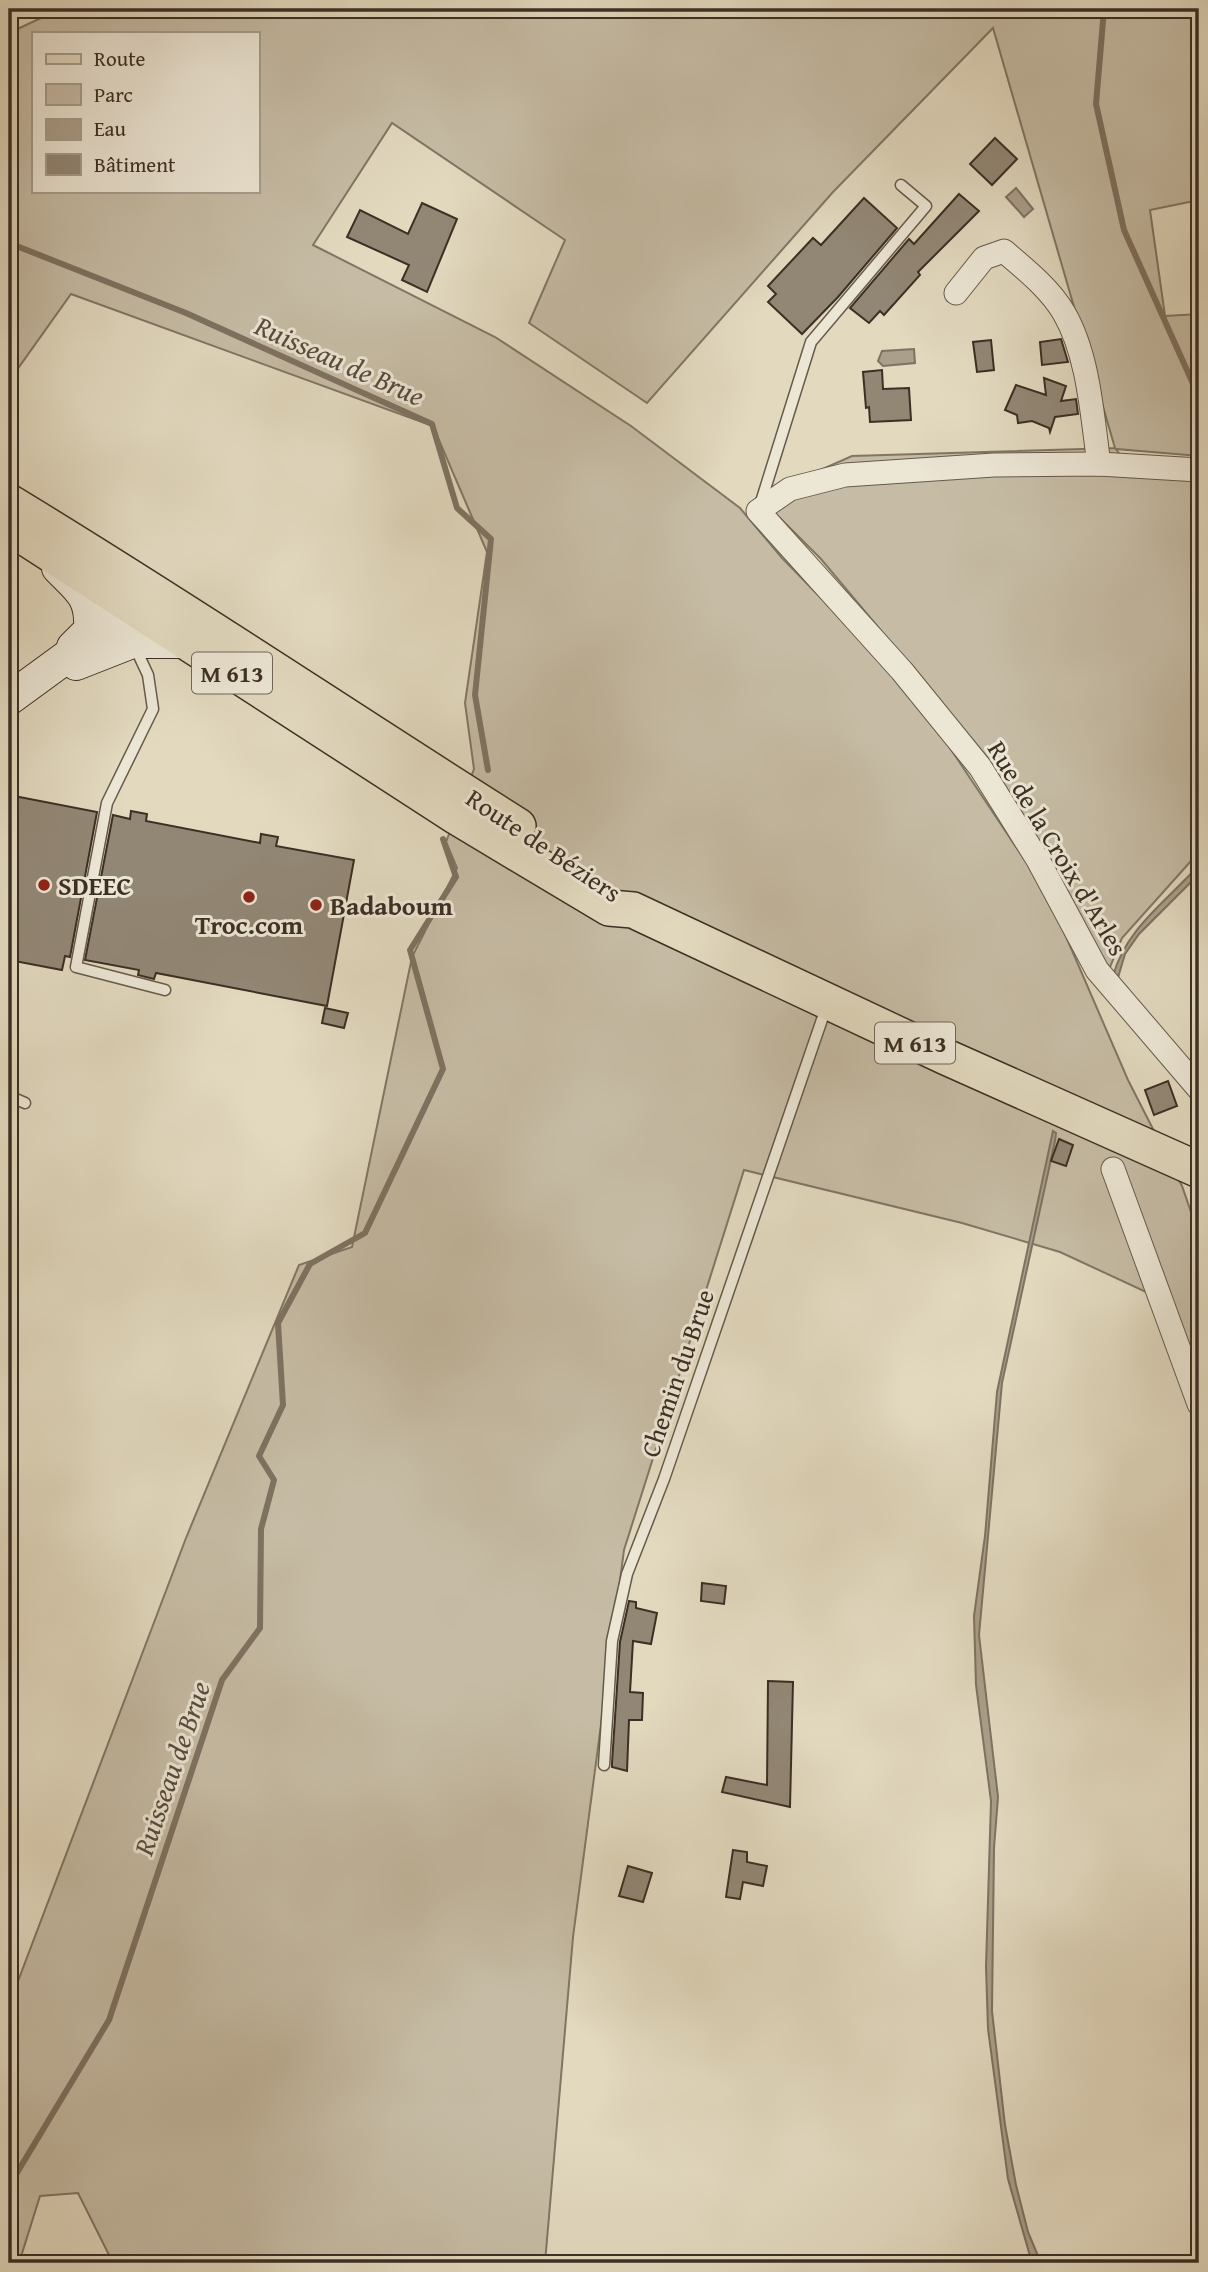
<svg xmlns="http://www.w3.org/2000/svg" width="1208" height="2272" font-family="'Gentium Book Plus',serif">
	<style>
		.green { fill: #c6bca5; stroke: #817664; stroke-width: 2; fill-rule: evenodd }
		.water { fill: #aa9f8a; stroke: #7e7261; stroke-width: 2 }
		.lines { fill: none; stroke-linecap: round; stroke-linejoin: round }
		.stream { stroke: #7e7261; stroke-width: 6 }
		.building { fill: #928775; stroke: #3c2f24; stroke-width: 2 }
		.lane-casing { stroke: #665a4b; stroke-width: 13 }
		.street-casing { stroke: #665a4b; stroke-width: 25 }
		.secondary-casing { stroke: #3c2f24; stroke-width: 34 }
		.primary-casing { stroke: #3c2f24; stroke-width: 38 }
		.lane { stroke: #ece6d5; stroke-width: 10 }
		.street { stroke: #ece6d5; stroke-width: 23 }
		.secondary { stroke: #ece6d5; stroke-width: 32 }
		.primary { stroke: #e2d9bf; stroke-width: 35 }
		.poi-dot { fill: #8f2418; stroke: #ece6d5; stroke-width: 2.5 }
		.labels { text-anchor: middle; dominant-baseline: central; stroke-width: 6; stroke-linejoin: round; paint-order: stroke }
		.shield { fill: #ece6d5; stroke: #716659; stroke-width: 2 }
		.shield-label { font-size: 24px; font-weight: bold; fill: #3c2f24 }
		.street-label { font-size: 26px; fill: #3c2f24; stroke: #ece6d5 }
		.poi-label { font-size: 26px; font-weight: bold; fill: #3c2f24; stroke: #ece6d5; text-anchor: start }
		.water-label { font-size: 28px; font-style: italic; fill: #584b3e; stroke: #ece6d5 }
	</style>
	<rect width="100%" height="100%" fill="#e2d9bf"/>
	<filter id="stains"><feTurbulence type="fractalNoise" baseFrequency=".00286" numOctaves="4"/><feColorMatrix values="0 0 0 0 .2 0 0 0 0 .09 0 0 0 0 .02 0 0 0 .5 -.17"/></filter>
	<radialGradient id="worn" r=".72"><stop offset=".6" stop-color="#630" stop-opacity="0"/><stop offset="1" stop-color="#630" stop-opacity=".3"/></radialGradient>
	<path class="green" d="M60,9H1199V200L1150,210L1165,316L1199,314V456L1116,449L1134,475L1199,478V852L1122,938L1108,972L1050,862L987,757L821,559L759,497L852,456L1115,448L993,28L833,192L647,403L529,323L565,240L392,123L313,245L495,337L631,426L740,508L782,558L870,648L942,736L1034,874L1064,932L1128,1080L1182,1186L1199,1235V1380L1172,1304L1060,1252L962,1223L744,1170L624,1550L573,1937L545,2263H113L78,2193L40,2196L19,2263H9V2005L186,1538L299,1265L352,1247L412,957L457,868L446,842L474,769L465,703L487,552L433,426L71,294L9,381V33ZM33,33H257V191H33Z"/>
	<g class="water">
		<path d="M1016,188L1033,209L1024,217L1006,197Z"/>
		<path d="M914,349L915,363L883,366L878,361L882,351Z"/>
		<path d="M1199,865V874L1139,934L1125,954L1117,981L1113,976C1126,928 1167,901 1199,865Z"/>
		<path d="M1053,1131L1056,1133L1055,1141L1002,1383L979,1635L998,1797L994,1848L992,2011L1005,2125L1016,2185L1028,2232L1041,2263H1032L1008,2179L988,2029L986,1967L991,1801L976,1685L974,1616L985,1536L997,1392Z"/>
	</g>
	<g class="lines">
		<g class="stream">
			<path d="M1104,9L1096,104L1124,230L1199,397"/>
			<path d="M9,243L186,313L432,424L457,508L491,539L475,695L488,770"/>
			<path d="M9,2186L109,2020L222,1680L260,1628L261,1529L274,1480L259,1456L283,1405L278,1323L310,1264L365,1233L443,1069L410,950L456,877L443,839"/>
		</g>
	</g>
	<g class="building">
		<path d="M995,138L1017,159L992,185L970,164Z"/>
		<path d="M959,194L979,211L918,272L920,275L884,315L880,311L869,323L850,308L909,239L914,244Z"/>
		<path d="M864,198L897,228L838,297L802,334L768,302L776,294L768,286L813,238L821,245Z"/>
		<path d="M422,203L457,219L427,292L402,280L409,265L347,237L360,210L408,234Z"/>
		<path d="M1061,339L1068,362L1042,365L1040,342Z"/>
		<path d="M991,340L994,370L977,372L973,342Z"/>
		<path d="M882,370L883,389L909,388L911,420L870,422L869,407L866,408L863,372Z"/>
		<path d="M1044,378L1066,386L1061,401L1076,399L1078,414L1055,417L1050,432L1049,428L1032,421L1018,423L1017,415L1005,410L1016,385L1046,395Z"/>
		<path d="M9,795L97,812L70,957L65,956L62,970L9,960Z"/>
		<path d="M131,811L147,814L146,821L260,843L261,834L278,837L276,846L354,860L327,1006L156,973L154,979L138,975L139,970L85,960L113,815L130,819Z"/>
		<path d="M325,1008L348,1013L344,1028L322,1023Z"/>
		<path d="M1168,1081L1177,1106L1154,1115L1145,1090Z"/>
		<path d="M1059,1139L1073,1145L1066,1166L1051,1161Z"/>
		<path d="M702,1583L726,1586L724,1604L701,1601Z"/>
		<path d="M629,1601L636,1602V1608L657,1613L651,1644L633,1641L630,1692L643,1693L642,1720H629L627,1771L612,1767V1763L620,1642Z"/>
		<path d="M768,1681L793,1682L790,1807L722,1792L726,1777L767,1785Z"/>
		<path d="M733,1850L747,1852V1862L767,1866L763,1886L743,1882L740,1899L726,1897Z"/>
		<path d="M628,1866L652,1873L643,1902L619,1896Z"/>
	</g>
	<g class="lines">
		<defs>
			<g id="lane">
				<path d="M760,505L811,342L926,206L901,185"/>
				<path d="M134,645L148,675L153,709L107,803L76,967L165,990"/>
				<path d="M9,1096L25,1103"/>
				<path d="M604,1765L612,1641L627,1574L664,1479L827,1005"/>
			</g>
			<g id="street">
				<path d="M956,293L984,258L1004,251C1025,269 1050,289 1064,313C1089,356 1092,416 1099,464"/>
				<path d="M1199,470L1099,464L994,465L845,475L790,489L758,511L902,671L980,767L1038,860L1097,970L1199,1089"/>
				<path d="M1113,1169L1199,1404"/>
			</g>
			<g id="secondary">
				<path d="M58,568C80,590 92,597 90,630L73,647"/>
				<path d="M76,664L132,642H183"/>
				<path d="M9,699L113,623L139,613L155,596"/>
			</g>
			<g id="primary">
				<path d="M9,502C181,606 348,719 518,826"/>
				<path d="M9,527L457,817L609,908L633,910L946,1057L1199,1170"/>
			</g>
		</defs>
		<use href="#lane" class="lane-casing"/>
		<use href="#street" class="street-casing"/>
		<use href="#secondary" class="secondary-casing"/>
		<use href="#primary" class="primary-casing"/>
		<use href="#lane" class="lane"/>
		<use href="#street" class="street"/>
		<use href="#secondary" class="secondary"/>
		<use href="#primary" class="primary"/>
	</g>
	<g class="poi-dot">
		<circle cx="44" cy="885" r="7"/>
		<circle cx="249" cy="897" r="7"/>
		<circle cx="316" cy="905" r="7"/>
	</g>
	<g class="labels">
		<g class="shield">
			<rect x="192" y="652.5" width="80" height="41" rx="5"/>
			<rect x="875" y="1022.5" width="80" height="41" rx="5"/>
		</g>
		<g class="shield-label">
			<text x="232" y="673">M 613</text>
			<text x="915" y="1043">M 613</text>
		</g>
		<g class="street-label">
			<text transform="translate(544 845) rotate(34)">Route de Béziers</text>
			<text transform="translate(1058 848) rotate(59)">Rue de la Croix d'Arles</text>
			<text transform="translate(677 1373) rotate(-71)">Chemin du Brue</text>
		</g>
		<g class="poi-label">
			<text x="58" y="885">SDEEC</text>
			<text x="330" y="905">Badaboum</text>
			<text x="249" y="924" text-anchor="middle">Troc.com</text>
		</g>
		<g class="water-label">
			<text transform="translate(340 360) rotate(24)">Ruisseau de Brue</text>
			<text transform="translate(171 1768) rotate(-71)">Ruisseau de Brue</text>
		</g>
	</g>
	<rect width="1208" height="2272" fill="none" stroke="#e2d9bf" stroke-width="35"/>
	<rect x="10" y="10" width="1187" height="2251" fill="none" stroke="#3c2f24" stroke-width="3.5"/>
	<rect x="18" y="18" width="1173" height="2237" fill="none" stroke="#3c2f24" stroke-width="2"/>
	<rect x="32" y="32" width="228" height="161" fill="#ece6d5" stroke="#a69d8e" stroke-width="2"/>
	<rect x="46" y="54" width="35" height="10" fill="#e2d9bf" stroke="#a69d8e" stroke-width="2"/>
	<text x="94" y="66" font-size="21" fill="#3c2f24">Route</text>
	<rect x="46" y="84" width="35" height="21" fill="#c6bca5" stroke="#a69d8e" stroke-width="2"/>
	<text x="94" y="102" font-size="21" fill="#3c2f24">Parc</text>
	<rect x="46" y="119" width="35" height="21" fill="#aa9f8a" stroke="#a69d8e" stroke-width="2"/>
	<text x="94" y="136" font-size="21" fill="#3c2f24">Eau</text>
	<rect x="46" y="154" width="35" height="21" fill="#928775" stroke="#a69d8e" stroke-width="2"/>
	<text x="94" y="172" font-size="21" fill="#3c2f24">Bâtiment</text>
	<rect width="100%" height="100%" filter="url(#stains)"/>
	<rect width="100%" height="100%" fill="url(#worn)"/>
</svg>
